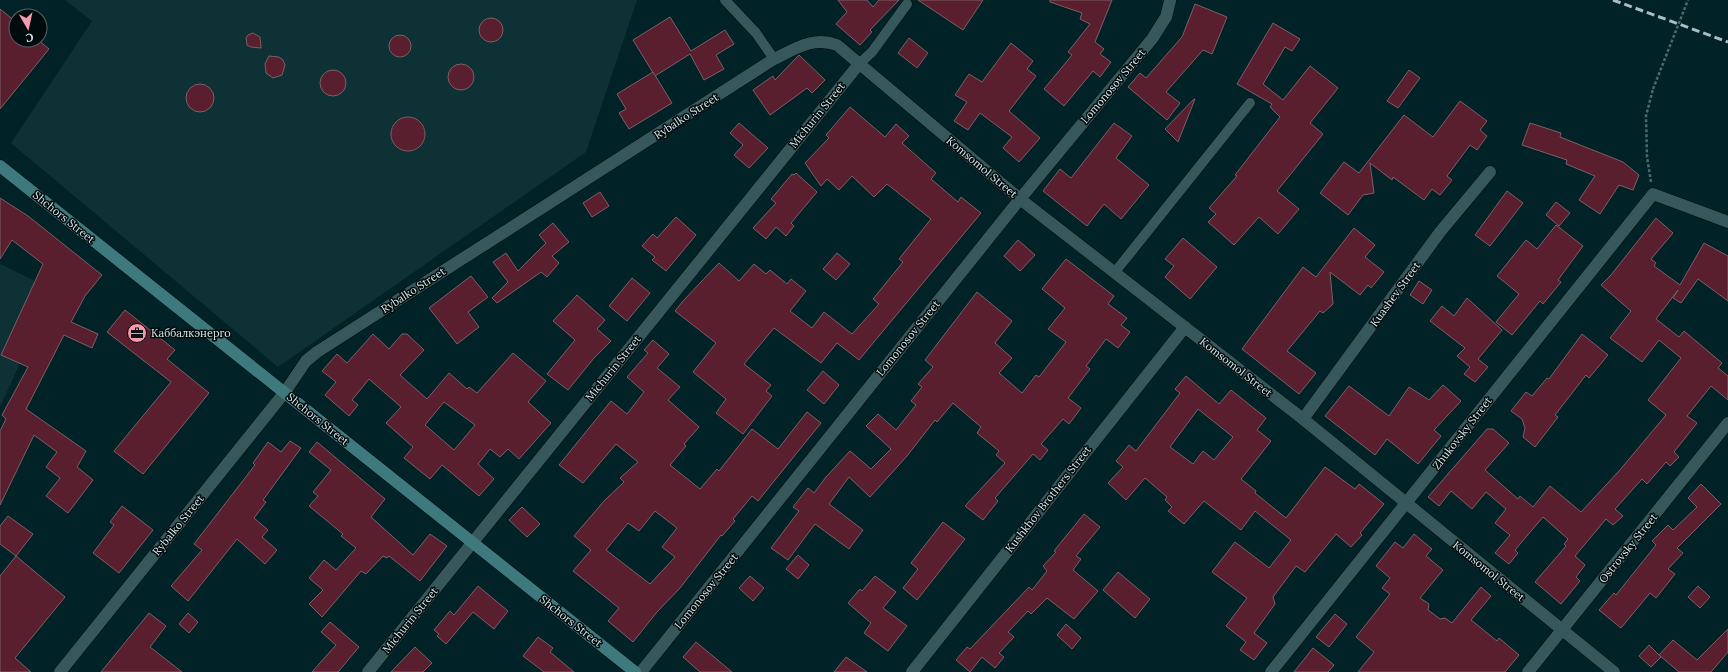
<svg xmlns="http://www.w3.org/2000/svg" width="1728" height="672" font-family="Lora,serif">
	<style>
		.built { fill: #0d3134 }
		.building { fill: #591f2e; stroke: #7d5f65; fill-rule: evenodd }
		.lines { fill: none; stroke-linecap: round; stroke-linejoin: round }
		.lane-casing { stroke: #000b0e; stroke-width: 11 }
		.street-casing { stroke: #000b0e; stroke-width: 13 }
		.secondary-casing { stroke: #000b0e; stroke-width: 13 }
		.path { stroke: #4c686c; stroke-width: 2.5; stroke-dasharray: 3 2; stroke-linecap: butt }
		.lane { stroke: #36585b; stroke-width: 10 }
		.street { stroke: #36585b; stroke-width: 12 }
		.secondary { stroke: #3e797e; stroke-width: 12 }
		.rail { stroke: #a8bec0; stroke-width: 3; stroke-dasharray: 8 4; stroke-linecap: butt }
		.path-bridge { stroke: #4c686c; stroke-width: 2.5; stroke-dasharray: 3 2; stroke-linecap: butt }
		.labels { text-anchor: middle; dominant-baseline: central; stroke-width: 3; stroke-linejoin: round; paint-order: stroke }
		.street-label { font-size: 11px; fill: #d8eaec; stroke: #010a0c }
		.poi-label { font-size: 11px; fill: #d8eaec; stroke: #010a0c; text-anchor: start }
	</style>
	<rect width="100%" height="100%" fill="#012327"/>
	<g class="built">
		<path d="M65,0H637L586,152L278,367L11,143L92,21Z"/>
		<path d="M0,264L54,290L0,407Z"/>
	</g>
	<g class="building">
		<path d="M838,0H867L873,7L879,0H899L870,30L872,32L860,45L836,24L847,12Z"/>
		<path d="M918,0H983L963,30Z"/>
		<path d="M1050,0H1112L1095,42L1104,49L1100,54L1111,62L1100,77L1093,71L1064,106L1044,89L1072,55L1068,52L1090,24L1080,19L1082,13L1050,2Z"/>
		<path d="M1195,4L1227,17L1212,54L1203,50L1166,92L1180,103L1167,120L1128,87L1140,73L1146,78L1182,37Z"/>
		<path d="M0,9L16,22V40H38L49,49L0,109Z"/>
		<path d="M670,17L691,51L725,30L734,44L716,55L724,69L704,80L690,54L655,76L633,40Z"/>
		<circle cx="491" cy="30" r="12"/>
		<path d="M1273,23L1300,39L1292,51L1285,47L1263,84L1283,100L1310,66L1338,88L1310,123L1323,134L1277,191L1299,209L1278,234L1259,217L1234,245L1208,222L1216,214L1209,208L1237,176L1235,175L1280,117L1270,107L1272,104L1237,84Z"/>
		<path d="M253,33L260,37L261,48L251,47L247,45L246,38L248,35Z"/>
		<circle cx="400" cy="46" r="11"/>
		<path d="M909,38L928,53L917,68L898,53Z"/>
		<path d="M1011,43L1033,61L1027,69L1036,76L1009,111L1040,138L1019,162L1003,148L1012,137L980,113L968,130L954,121L967,102L955,95L969,74L982,82Z"/>
		<path d="M799,55L825,80L812,93L807,88L770,115L753,90L773,76L775,80Z"/>
		<path d="M269,56L279,57L283,60L285,65L282,75L273,78L266,73L265,64Z"/>
		<circle cx="461" cy="77" r="13"/>
		<path d="M1409,70L1420,78L1398,108L1387,101Z"/>
		<circle cx="333" cy="83" r="13"/>
		<path d="M653,72L672,103L629,129L619,113L626,109L617,94Z"/>
		<circle cx="200" cy="98" r="14"/>
		<path d="M1194,99H1195L1178,142L1165,129Z"/>
		<path d="M1460,101L1487,121L1480,130L1487,136L1477,150L1470,145L1447,176L1452,180L1440,195L1432,189L1424,200L1393,177L1392,180L1370,163L1374,193L1363,195L1348,215L1320,193L1344,162L1359,173L1404,115L1433,137Z"/>
		<path d="M850,107L885,137L896,124L909,136L902,143L936,173L931,179L958,202L961,197L981,213L859,360L837,343L821,363L774,328L744,364L771,385L766,391L772,396L743,434L716,413L726,399L693,372L716,343L675,311L683,301L719,263L739,281L754,264L766,274L770,270L787,284L791,279L806,291L790,311L812,328L824,312L852,334L879,304L873,299L903,262L899,259L931,219L887,184L874,197L852,176L839,190L827,179L821,186L805,163L829,138L826,135Z"/>
		<circle cx="408" cy="134" r="17"/>
		<path d="M739,123L768,148L749,168L734,155L743,145L730,133Z"/>
		<path d="M1114,123L1132,136L1116,158L1149,185L1121,219L1104,204L1087,226L1043,191L1060,169L1071,178Z"/>
		<path d="M1530,123L1561,133L1560,137L1623,162L1639,175L1633,190L1619,185L1600,214L1579,200L1595,176L1566,164L1567,160L1522,145Z"/>
		<path d="M796,173L817,192L791,223L794,226L786,236L776,227L766,239L753,228L776,203L771,199L792,174L794,175Z"/>
		<path d="M1507,191L1523,203L1490,246L1475,235Z"/>
		<path d="M600,192L609,206L592,217L583,203Z"/>
		<path d="M0,198L28,216L102,275L85,296L71,322L98,334L92,348L64,335L26,409L86,451L77,467L93,480L68,513L46,496L60,478L46,467L57,452L34,435L0,505V431L6,419L2,415L28,367L1,355L43,264L12,240L0,259Z"/>
		<path d="M1556,202L1570,213L1559,226L1546,215Z"/>
		<path d="M676,217L696,235L666,271L652,260L655,257L642,246L653,234L657,238Z"/>
		<path d="M1656,218L1673,233L1651,259L1656,263L1654,266L1680,285L1704,243L1728,256V301L1698,279L1681,303L1673,298L1678,290L1656,319L1679,337L1684,331L1722,363L1718,368L1728,376V400L1711,386L1687,416L1697,423L1674,452L1679,457L1670,466L1666,462L1647,484L1642,479L1615,509L1623,516L1613,525L1606,519L1575,556L1585,565L1576,577L1580,581L1561,604L1535,582L1566,546L1564,544L1568,539L1543,517L1515,550L1518,553L1509,564L1495,553L1510,535L1495,523L1506,509L1486,492L1472,509L1451,491L1439,506L1428,497L1487,429H1493L1509,443L1485,470L1518,499L1520,496L1533,507L1550,486L1581,512L1619,471L1666,415L1648,400L1681,358L1659,340L1642,362L1610,338L1631,311L1601,285L1611,275Z"/>
		<path d="M553,223L569,242L552,256L559,263L547,277L541,272L497,303L492,298L508,282L493,262L506,253L518,271L546,243L539,235Z"/>
		<path d="M1556,225L1583,246L1558,280L1561,282L1543,304L1540,301L1512,335L1496,322L1519,294L1497,276L1526,240L1537,249Z"/>
		<path d="M1354,228L1375,245L1365,257L1384,272L1371,288L1368,285L1360,295L1330,272L1333,304L1323,313L1320,311L1287,351L1316,373L1299,394L1242,349L1303,267L1316,277Z"/>
		<path d="M1183,238L1217,267L1190,299L1165,277L1174,266L1165,259Z"/>
		<path d="M1018,240L1035,255L1020,271L1004,256Z"/>
		<path d="M837,253L850,264L836,280L823,269Z"/>
		<path d="M1066,259L1114,296L1108,304L1127,318L1121,325L1130,332L1118,348L1106,339L1086,366L1090,369L1068,398L1081,408L1069,424L1063,419L1041,444L1048,450L1040,460L1033,454L995,498L998,501L983,520L965,506L1005,463L996,455L999,451L977,433L981,427L953,403L937,422L935,420L907,456L870,497L849,477L829,504L863,530L849,549L815,524L788,560L771,548L799,511L793,507L808,488L814,493L826,477L850,451L871,469L891,449L866,426L878,414L896,430L916,405L911,401L922,387L918,384L933,367L925,360L977,292L1012,321L995,343L1012,358L999,373L1022,393L1036,375L1039,377L1066,342L1048,329L1065,308L1042,289Z"/>
		<path d="M471,276L488,297L468,312L479,327L457,344L429,308Z"/>
		<path d="M632,278L650,293L627,321L609,306Z"/>
		<path d="M1419,281L1432,290L1423,304L1410,295Z"/>
		<path d="M577,295L605,320L597,329L611,341L594,358L568,390L547,374L575,340L553,321Z"/>
		<path d="M1467,298L1502,330L1478,359L1488,367L1475,382L1464,374L1470,367L1457,356L1465,348L1430,321L1442,306L1454,316Z"/>
		<path d="M125,310L175,350L167,359L209,393L143,474L114,451L171,382L107,332Z"/>
		<path d="M373,334L389,349L402,334H407L424,350L400,375L427,399L449,373L467,389L469,387L477,393L513,353L546,381L528,402L551,423L519,459L508,449L500,457L490,449L478,464L494,479L479,496L442,465L430,479L404,458L413,447L386,423L401,407L369,379L352,400L358,405L349,416L325,395L336,382L322,371L337,354L347,363ZM444,402L475,425L454,450L425,425Z"/>
		<path d="M1582,334L1608,355L1589,378L1586,375L1555,415L1558,417L1535,447L1523,437L1525,428L1522,419L1511,411L1526,392L1532,396L1547,378L1549,379Z"/>
		<path d="M653,340L669,354L657,368L680,387L668,400L699,427L684,444L686,446L670,465L700,489L717,469L719,471L752,429L778,449L807,412L821,423L758,501L752,496L733,519L735,521L722,536L721,535L680,588L657,612L633,642L608,621L619,608L573,571L591,550L574,536L605,500L624,482L620,478L638,462L616,444L583,483L559,465L611,401L627,414L644,392L627,377L648,353L644,350ZM655,511L677,528L662,547L675,557L650,584L606,550L628,523L639,531Z"/>
		<path d="M823,371L839,385L824,404L807,390Z"/>
		<path d="M1186,376L1219,404L1231,390L1266,418L1257,430L1271,441L1241,479L1256,491L1255,493L1286,518L1325,467L1355,489L1359,484L1384,504L1360,533L1362,535L1351,547L1336,534L1305,572L1296,566L1273,597L1275,604L1254,633L1267,643L1254,660L1240,650L1246,642L1226,626L1247,598L1212,572L1235,542L1269,568L1291,540L1255,511L1241,530L1204,501L1184,524L1168,511L1172,507L1165,500L1167,497L1145,478L1126,500L1108,483L1123,467L1116,461L1129,445L1136,451L1180,393L1175,389ZM1198,409L1233,437L1214,460L1203,451L1193,464L1170,447Z"/>
		<path d="M1443,385L1461,401L1434,430L1441,436L1418,464L1387,439L1375,455L1325,416L1349,386L1389,416L1409,387L1429,400Z"/>
		<path d="M290,441L301,448L263,500L266,502L254,518L268,530L262,537L277,550L265,564L237,539L188,601L171,586L202,550L194,544L255,465L253,463L268,442L281,452Z"/>
		<path d="M317,442L385,499L371,517L413,555L430,534L447,546L420,581L389,556L387,558L383,556L366,574L361,571L322,617L309,604L323,590L309,578L324,560L336,570L356,548L341,536L343,534L309,506L318,496L313,492L331,470L309,452Z"/>
		<path d="M1701,484L1721,504L1677,548L1683,553L1668,569L1675,574L1656,598L1650,593L1621,628L1599,610L1614,593L1616,595L1656,545L1652,541L1668,525L1673,530L1697,507L1688,498Z"/>
		<path d="M122,506L153,530L119,573L93,553L114,525L110,522Z"/>
		<path d="M522,507L540,524L527,537L509,520Z"/>
		<path d="M1084,514L1100,527L1076,556L1081,559L1073,570L1098,591L1074,619L1047,598L1031,614L1028,611L1008,632L1014,637L999,653L1004,657L995,668L982,657L970,672L956,660L967,647L970,649L1029,587L1032,590L1047,571L1043,566L1056,552L1054,551Z"/>
		<path d="M8,516L33,534L16,556L0,544V526Z"/>
		<path d="M943,522L965,539L917,600L903,588L918,569L911,563Z"/>
		<path d="M1414,534L1432,549L1426,556L1443,570L1420,598L1429,604L1428,610L1440,619L1445,618L1452,623L1481,587L1491,596L1471,620L1497,641L1499,638L1519,655L1505,672H1358L1374,652L1356,637L1390,594L1382,588L1390,578L1376,566L1395,542L1403,548Z"/>
		<path d="M798,555L809,565L798,579L786,569Z"/>
		<path d="M16,556L65,597L15,658L31,672H0V576Z"/>
		<path d="M1118,572L1150,599L1135,618L1103,590Z"/>
		<path d="M750,576L764,588L753,601L739,588Z"/>
		<path d="M875,576L896,592L883,608L907,626L888,651L864,633L871,623L848,603L860,589L862,591Z"/>
		<path d="M478,586L508,611L494,629L473,612L446,644L437,636L439,634L434,630L450,611L454,615Z"/>
		<path d="M1698,586L1710,597L1700,608L1688,597Z"/>
		<path d="M149,613L166,626L150,647L182,672H101Z"/>
		<path d="M188,613L198,622L189,633L179,624Z"/>
		<path d="M1335,614L1347,624L1329,647L1316,637Z"/>
		<path d="M330,622L359,647L338,672H312L336,645L321,632Z"/>
		<path d="M1066,624L1081,638L1072,649L1057,635Z"/>
		<path d="M1728,629V652L1711,672H1679L1659,655L1673,640L1697,660Z"/>
		<path d="M538,637L553,648L550,652L574,672H544L523,656Z"/>
		<path d="M696,642L732,672H700L683,657Z"/>
		<path d="M1649,645L1661,657L1651,667L1639,656Z"/>
		<path d="M415,647L432,663L423,672H391Z"/>
		<path d="M1313,648L1334,665L1328,672H1294Z"/>
		<path d="M846,657L867,672H834Z"/>
	</g>
	<g class="lines">
		<defs>
			<g id="lane">
				<path d="M725,0L756,33L774,59"/>
				<path d="M859,64L872,52L907,4"/>
				<path d="M1115,272L1250,103"/>
			</g>
			<g id="street">
				<path d="M1303,419L1440,232L1490,172"/>
				<path d="M60,672L285,392L306,361L317,352L774,59C795,49 813,36 837,45L1020,199L1303,419L1614,672"/>
				<path d="M368,672L859,64"/>
				<path d="M641,672L1020,199L1152,39L1166,17L1170,1"/>
				<path d="M912,672L1185,327"/>
				<path d="M1271,672L1653,194L1728,222"/>
				<path d="M1528,672L1728,423"/>
			</g>
			<path id="secondary" d="M0,166L635,672"/>
		</defs>
		<use href="#lane" class="lane-casing"/>
		<use href="#street" class="street-casing"/>
		<use href="#secondary" class="secondary-casing"/>
		<path class="path" d="M1651,182L1647,157L1646,116L1653,89"/>
		<use href="#lane" class="lane"/>
		<use href="#street" class="street"/>
		<use href="#secondary" class="secondary"/>
		<path class="rail" d="M1613,0L1728,42"/>
		<path class="path-bridge" d="M1653,89L1688,0"/>
	</g>
	<defs>
		<symbol id="office-disc" viewBox="-11 -11 22 22"><circle r="9.5" fill="#f39aac" stroke="#010a0c"/><path d="M-6-3h4V-5.5h4V-3h4V5H-6ZM-1-4.5V-3h2v-1.5ZM-6 0V1H6V0Z" fill="#111"/></symbol>
	</defs>
	<g fill-rule="evenodd">
		<use href="#office-disc" x="126" y="322" width="22" height="22"/>
	</g>
	<g class="labels">
		<g class="street-label">
			<text transform="translate(1113 86) rotate(-50)">Lomonosov Street</text>
			<text transform="translate(817 115) rotate(-51)">Michurin Street</text>
			<text transform="translate(686 116) rotate(-33)">Rybalko Street</text>
			<text transform="translate(982 167) rotate(40)">Komsomol Street</text>
			<text transform="translate(64 217) rotate(39)">Shchors Street</text>
			<text transform="translate(413 290) rotate(-33)">Rybalko Street</text>
			<text transform="translate(1395 294) rotate(-54)">Kuashev Street</text>
			<text transform="translate(908 338) rotate(-51)">Lomonosov Street</text>
			<text transform="translate(1236 367) rotate(38)">Komsomol Street</text>
			<text transform="translate(613 368) rotate(-51)">Michurin Street</text>
			<text transform="translate(318 419) rotate(39)">Shchors Street</text>
			<text transform="translate(1462 433) rotate(-52)">Zhukovsky Street</text>
			<text transform="translate(1048 499) rotate(-52)">Kushkhov Brothers Street</text>
			<text transform="translate(178 525) rotate(-51)">Rybalko Street</text>
			<text transform="translate(1628 548) rotate(-51)">Ostrovsky Street</text>
			<text transform="translate(1489 571) rotate(39)">Komsomol Street</text>
			<text transform="translate(706 591) rotate(-51)">Lomonosov Street</text>
			<text transform="translate(410 620) rotate(-51)">Michurin Street</text>
			<text transform="translate(571 621) rotate(38)">Shchors Street</text>
		</g>
		<g class="poi-label">
			<text x="151" y="333">Каббалкэнерго</text>
		</g>
	</g>
	<g transform="translate(28 28) rotate(171)"><circle r="19" fill="#010a0c" stroke="#576466"/>
	<path d="M0-3L7 15L0 10L-7 15Z" fill="#f39aac"/>
	<text y="-6" font-size="11" font-weight="bold" text-anchor="middle" fill="#d8eaec">С</text>
	</g>
</svg>
